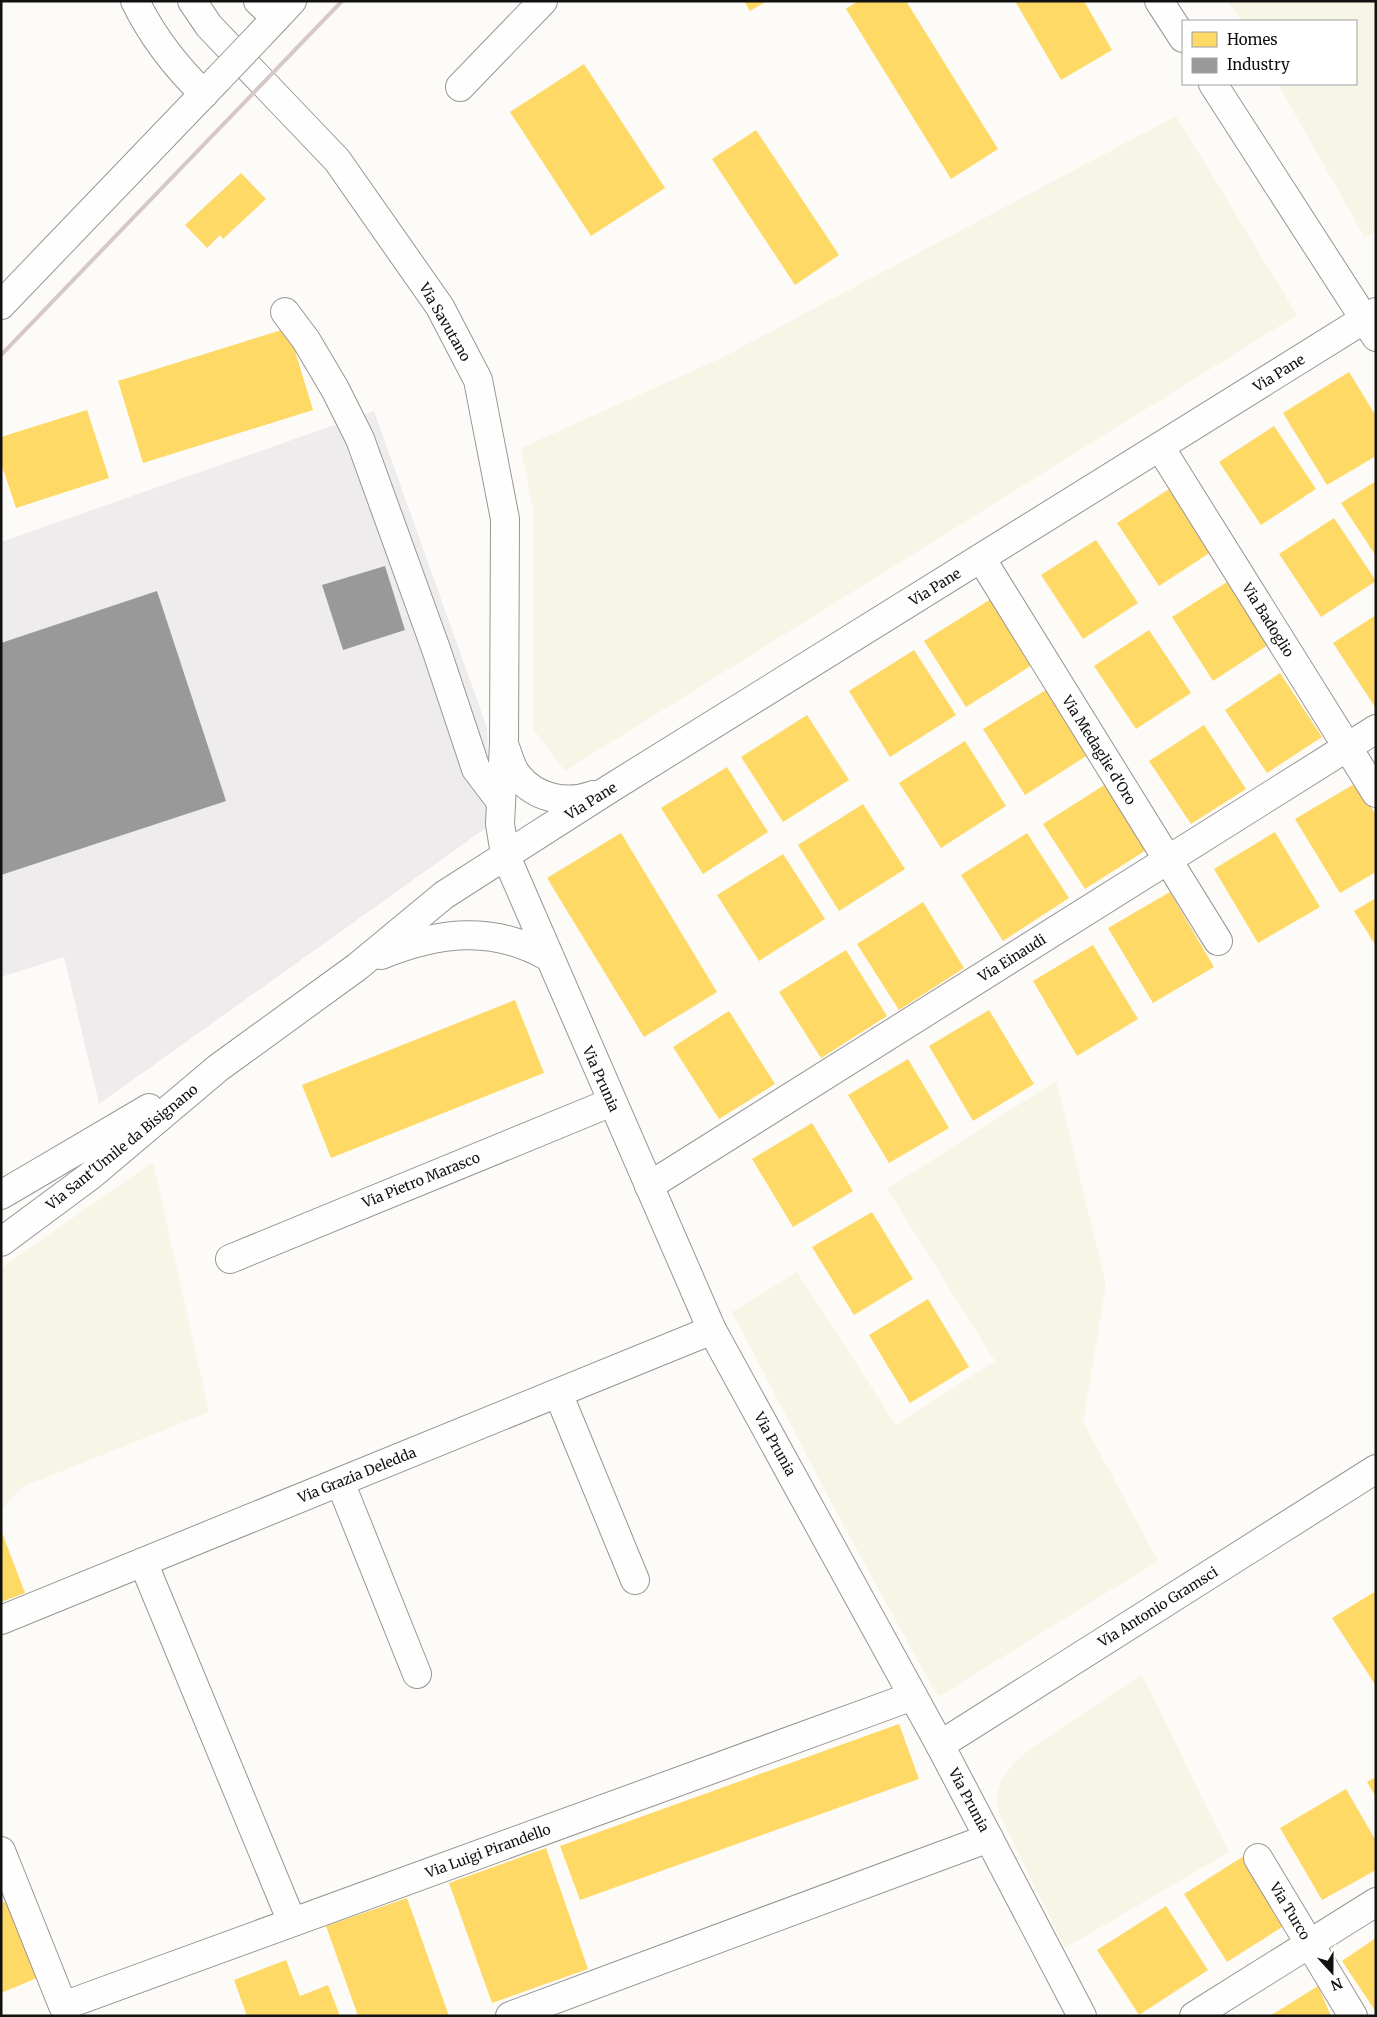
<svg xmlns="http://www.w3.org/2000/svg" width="1377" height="2017" font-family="Merriweather,serif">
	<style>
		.industrial { fill: #efecee }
		.farmland { fill: #f7f5e6 }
		.homes { fill: #ffd966 }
		.industry { fill: #999 }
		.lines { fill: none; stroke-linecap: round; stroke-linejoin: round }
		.street-casing { stroke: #979695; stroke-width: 30 }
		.street { stroke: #fffefe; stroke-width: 28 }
		.rail { stroke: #d7c8c8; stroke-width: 4 }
		.street-bridge-casing { stroke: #979695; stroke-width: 30; stroke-linecap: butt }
		.street-bridge { stroke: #fffefe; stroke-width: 28 }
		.labels { text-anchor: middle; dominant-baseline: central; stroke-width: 5; stroke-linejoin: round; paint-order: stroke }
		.street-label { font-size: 14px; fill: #111; stroke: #fff }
	</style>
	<rect width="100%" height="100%" fill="#fcfbf8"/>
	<path class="industrial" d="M374,411L487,728L490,825L99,1104L64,957L1,977V542Z"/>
	<g class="farmland">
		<path d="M1228,1H1376V231L1365,238L1278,84H1356V21H1241Z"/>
		<path d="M1176,116L1297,315L565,771L534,730L533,509L521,448L721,358Z"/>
		<path d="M1056,1081L1106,1284L1083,1422L1158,1561L938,1697L840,1519L732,1312L797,1272L896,1425L995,1361L887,1189Z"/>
		<path d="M153,1162L209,1412L22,1487L1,1509V1268Z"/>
		<path d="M1142,1675L1229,1852L1065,1948L1000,1815L996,1797L1001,1780L1012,1765L1029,1750Z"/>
	</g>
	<g class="homes">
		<path d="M744,1H767L750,11Z"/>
		<path d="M858,1H906L998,149L951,179L846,9Z"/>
		<path d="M1015,1H1084L1112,50L1061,80Z"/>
		<path d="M584,64L665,188L591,236L510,112Z"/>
		<path d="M756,130L839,255L795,285L712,159Z"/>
		<path d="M241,173L266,199L223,239L220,235L207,248L185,225Z"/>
		<path d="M288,328L313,410L143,463L118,381Z"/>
		<path d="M1349,372L1376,416V456L1327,485L1283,413Z"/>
		<path d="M87,410L109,478L16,508L1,463V437Z"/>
		<path d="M1274,426L1316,489L1261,525L1219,462Z"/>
		<path d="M1376,481V556L1341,503Z"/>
		<path d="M1172,487L1214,550L1159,586L1117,523Z"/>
		<path d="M1334,518L1376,581L1321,617L1279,554Z"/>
		<path d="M1096,540L1138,603L1083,639L1041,575Z"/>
		<path d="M1227,582L1268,645L1213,681L1172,617Z"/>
		<path d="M991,599L1032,665L966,707L924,641Z"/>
		<path d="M1376,615V706L1375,707L1333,643Z"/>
		<path d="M1149,630L1191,693L1136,729L1094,666Z"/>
		<path d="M914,650L956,715L890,757L849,691Z"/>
		<path d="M1280,673L1322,737L1267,773L1225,710Z"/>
		<path d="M1049,688L1091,753L1025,795L983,729Z"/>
		<path d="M807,715L849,780L783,822L741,757Z"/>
		<path d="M1204,725L1246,789L1191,824L1149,761Z"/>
		<path d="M965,741L1006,806L941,848L899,783Z"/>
		<path d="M727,767L768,832L703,874L661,808Z"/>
		<path d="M1109,782L1151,847L1085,889L1043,824Z"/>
		<path d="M1356,783L1376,815V872L1340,893L1295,819Z"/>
		<path d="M863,804L905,869L839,911L798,845Z"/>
		<path d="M1275,832L1320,907L1258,943L1214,869Z"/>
		<path d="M621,833L717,992L644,1037L547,878Z"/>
		<path d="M1027,833L1069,898L1003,941L961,875Z"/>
		<path d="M783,854L825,919L759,961L717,895Z"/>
		<path d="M1170,892L1214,967L1153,1003L1108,928Z"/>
		<path d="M1376,898V946L1354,911Z"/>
		<path d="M923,902L964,968L899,1010L857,944Z"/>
		<path d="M1093,945L1138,1019L1077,1056L1033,981Z"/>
		<path d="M846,950L887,1016L821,1058L779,992Z"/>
		<path d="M515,1000L544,1073L331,1158L302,1085Z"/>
		<path d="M989,1010L1034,1084L973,1121L929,1046Z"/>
		<path d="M729,1011L775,1084L719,1119L673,1047Z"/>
		<path d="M908,1059L949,1128L889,1163L848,1095Z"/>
		<path d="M812,1123L853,1191L793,1227L752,1159Z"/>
		<path d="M872,1212L913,1279L854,1315L812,1247Z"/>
		<path d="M928,1299L969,1367L910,1403L869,1335Z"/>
		<path d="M1,1530L25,1593L1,1602Z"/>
		<path d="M1376,1591V1686L1332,1618Z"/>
		<path d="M899,1724L919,1779L580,1900L560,1846Z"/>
		<path d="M1376,1777V1797L1367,1782Z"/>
		<path d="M1346,1789L1376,1841V1870L1322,1900L1280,1828Z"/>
		<path d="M546,1848L588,1969L492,2003L449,1883Z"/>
		<path d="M1247,1854L1290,1922L1227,1962L1184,1894Z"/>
		<path d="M407,1898L449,2016H358L326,1926Z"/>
		<path d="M7,1901L37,1978L1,1993V1903Z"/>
		<path d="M1166,1906L1208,1970L1139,2015L1097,1950Z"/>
		<path d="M1376,1938V2012L1342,1961Z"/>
		<path d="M286,1960L300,1996L328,1985L340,2016H247L234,1980Z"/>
		<path d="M1318,1986L1331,2016H1270Z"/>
	</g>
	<g class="industry">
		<path d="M385,566L405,630L343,650L322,585Z"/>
		<path d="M157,591L226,801L1,875V643Z"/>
	</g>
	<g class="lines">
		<defs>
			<g id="street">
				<path d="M135,1C152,36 176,67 204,94"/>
				<path d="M192,1L209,26L337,160L440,307L478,380L505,519L504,743L500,824L505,854L712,1330L940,1745L1082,2016"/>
				<path d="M258,1L276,18"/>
				<path d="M1159,1L1183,38"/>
				<path d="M260,35L292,1"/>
				<path d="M1213,84L1376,337"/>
				<path d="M460,87L543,1"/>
				<path d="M1,305L218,79"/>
				<path d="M285,312L306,340L335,389L360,439L436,649L476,769L501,802"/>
				<path d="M1160,447L1376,793"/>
				<path d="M981,558L1218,941"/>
				<path d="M505,747C509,757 511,768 518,776C535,798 567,805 593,795"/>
				<path d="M381,955C438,932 492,925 547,956"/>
				<path d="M649,1186L1376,729"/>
				<path d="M1,1195L149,1108"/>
				<path d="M1,1242L90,1176L218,1068L357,967L444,895L611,788L1376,312"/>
				<path d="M230,1259L612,1102"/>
				<path d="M558,1393L635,1580"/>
				<path d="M340,1482L417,1674"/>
				<path d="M143,1562L292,1922"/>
				<path d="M1,1620L712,1330"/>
				<path d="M940,1745L1376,1469"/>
				<path d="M1,1851L63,2006L913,1696"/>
				<path d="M1258,1858L1353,2016"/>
				<path d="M510,2016L989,1838"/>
				<path d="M1194,2016L1376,1902"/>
			</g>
		</defs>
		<use href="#street" class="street-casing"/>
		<use href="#street" class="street"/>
		<path class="rail" d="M1,355L342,1"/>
		<defs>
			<path id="street-bridge" d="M218,79L260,35"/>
		</defs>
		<use href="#street-bridge" class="street-bridge-casing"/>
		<use href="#street-bridge" class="street-bridge"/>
	</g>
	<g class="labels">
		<g class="street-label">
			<text transform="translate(445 322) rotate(60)">Via Savutano</text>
			<text transform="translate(1279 373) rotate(-32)">Via Pane</text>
			<text transform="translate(935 587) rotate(-32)">Via Pane</text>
			<text transform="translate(1268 620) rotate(58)">Via Badoglio</text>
			<text transform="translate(1099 750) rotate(58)">Via Medaglie d'Oro</text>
			<text transform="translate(591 801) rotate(-32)">Via Pane</text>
			<text transform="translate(1012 958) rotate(-32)">Via Einaudi</text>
			<text transform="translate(601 1079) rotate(66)">Via Prunia</text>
			<text transform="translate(122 1147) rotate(-39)">Via Sant'Umile da Bisignano</text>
			<text transform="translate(421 1180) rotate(-22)">Via Pietro Marasco</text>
			<text transform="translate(775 1444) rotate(61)">Via Prunia</text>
			<text transform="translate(357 1475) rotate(-22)">Via Grazia Deledda</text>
			<text transform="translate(1158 1607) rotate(-32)">Via Antonio Gramsci</text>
			<text transform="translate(969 1800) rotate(62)">Via Prunia</text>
			<text transform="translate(488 1851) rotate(-20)">Via Luigi Pirandello</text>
			<text transform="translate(1290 1911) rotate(59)">Via Turco</text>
		</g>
	</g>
	<rect width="1377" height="2017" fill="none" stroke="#111111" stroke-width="5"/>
	<rect x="1182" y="20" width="175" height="65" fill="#ffffff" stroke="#a0a0a0"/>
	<rect x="1192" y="32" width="25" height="15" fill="#ffd966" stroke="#a0a0a0"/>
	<text x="1227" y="45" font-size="15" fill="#111111">Homes</text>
	<rect x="1192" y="58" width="25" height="15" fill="#999999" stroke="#a0a0a0"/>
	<text x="1227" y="70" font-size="15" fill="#111111">Industry</text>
	<g transform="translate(1332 1972) rotate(159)" stroke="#ffffff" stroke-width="4" paint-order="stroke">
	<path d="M0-4L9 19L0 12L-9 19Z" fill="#111111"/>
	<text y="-8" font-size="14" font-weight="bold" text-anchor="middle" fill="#111111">N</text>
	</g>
</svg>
